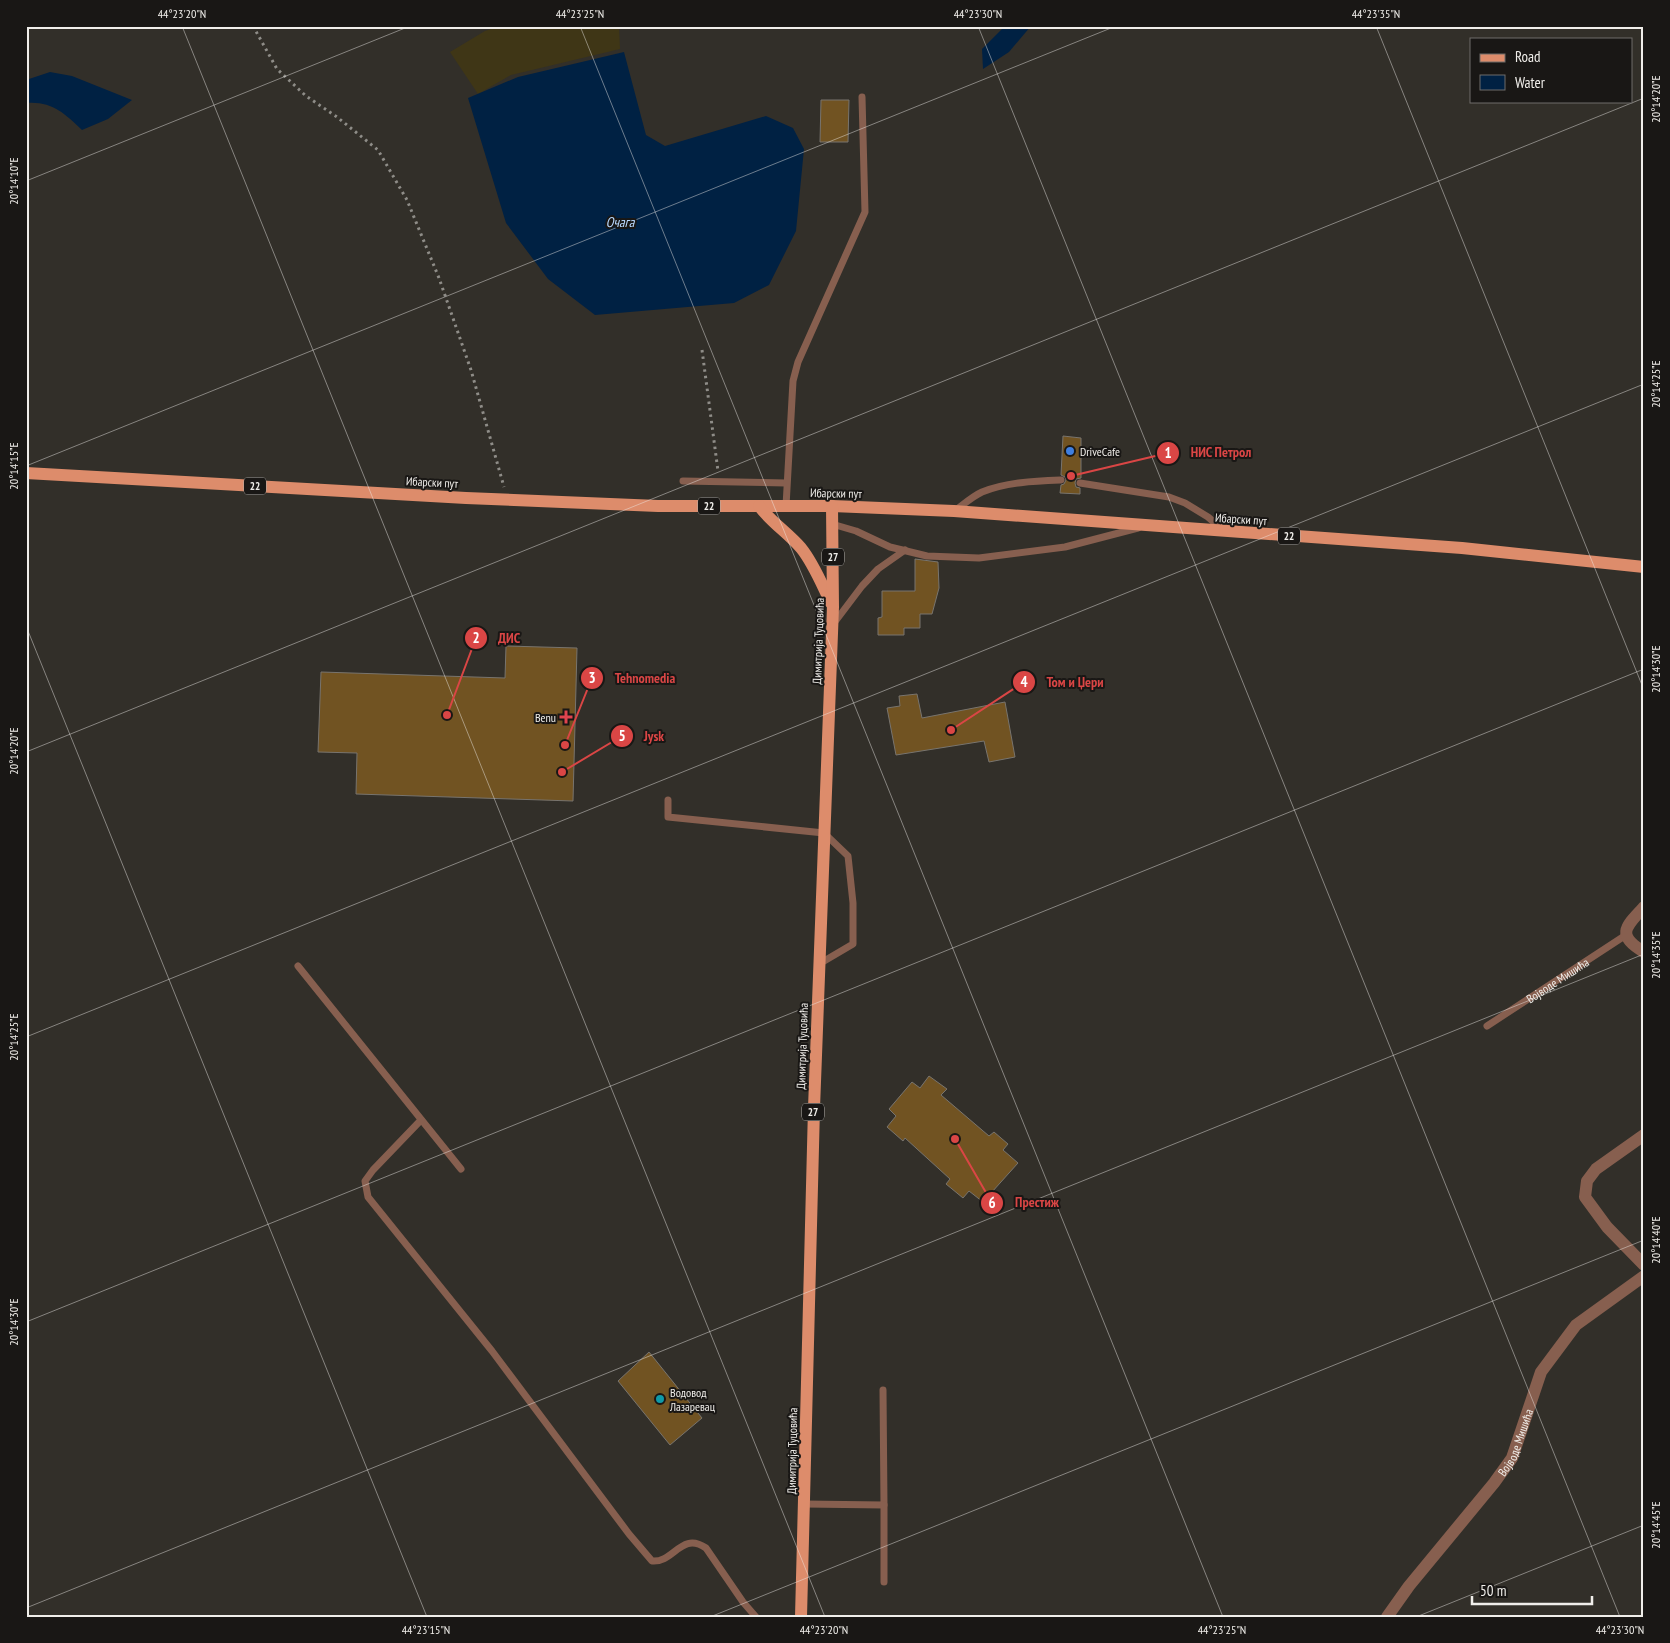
<svg xmlns="http://www.w3.org/2000/svg" width="1670" height="1643" font-family="'PT Sans Narrow',sans-serif">
	<style>
		.sand { fill: #3f3616 }
		.water { fill: #002143 }
		.building { fill: #715322; stroke: #78746e }
		.lines { fill: none; stroke-linecap: round; stroke-linejoin: round }
		.path { stroke: #8f8d88; stroke-width: 3; stroke-dasharray: 2.5 4; stroke-linecap: butt }
		.service { stroke: #875f4f; stroke-width: 7 }
		.minor { stroke: #875f4f; stroke-width: 12 }
		.primary { stroke: #dd8c6b; stroke-width: 12 }
		.ticks { fill: none; stroke: #f0eeea; stroke-width: 1; stroke-opacity: 0.45 }
		.shop-dot { fill: #3f7fe0; stroke: #191715; stroke-width: 2 }
		.health-dot { fill: #e0444e; stroke: #191715; stroke-width: 2 }
		.culture-dot { fill: #0f9aa8; stroke: #191715; stroke-width: 2 }
		.labels { text-anchor: middle; dominant-baseline: central; stroke-width: 4; stroke-linejoin: round; paint-order: stroke }
		.shield { fill: #191715; stroke: #b0aeaa; stroke-width: 1 }
		.shield-label { font-size: 11px; font-weight: bold; fill: #f0eeea }
		.poi-label { font-size: 12px; fill: #f0eeea; stroke: #191715; text-anchor: start }
		.street-label { font-size: 12px; fill: #f0eeea; stroke: #191715 }
		.water-label { font-size: 14px; font-style: italic; fill: #b8d9ff; stroke: #191715 }
		.leader { fill: none; stroke: #da4645; stroke-width: 2 }
		.callout-dot { fill: #da4645; stroke: #191715; stroke-width: 2 }
		.mark-label { font-size: 15px; text-anchor: middle; font-weight: bold; fill: #fff }
		.callout-label { font-size: 14px; text-anchor: middle; font-weight: bold; fill: #da4645; stroke: #191715; stroke-width: 4; stroke-linejoin: round; paint-order: stroke }
		.neatline { fill: none; stroke: #f0eeea; stroke-width: 2 }
		.ticks-label { font-size: 12px; text-anchor: middle; fill: #f0eeea }
	</style>
	<rect width="100%" height="100%" fill="#322f29"/>
	<path class="sand" d="M500,26H619L620,49L511,75L478,94L450,52L485,31Z"/>
	<g class="water">
		<path d="M1005,26H1031L1009,52L983,69L982,49Z"/>
		<path d="M624,52L646,135L665,146L766,116L793,128L804,149L796,231L769,285L734,303L595,315L548,279L506,223L468,98L518,77Z"/>
		<path d="M50,72L72,76L132,100L108,119L82,130C64,113 52,101 26,103V80Z"/>
	</g>
	<g class="building">
		<path d="M821,100H849L848,142H820Z"/>
		<path d="M1063,436L1081,438V478L1076,479L1075,483L1076,487L1080,488V494L1060,493L1061,485L1064,484L1066,480L1065,477L1061,475Z"/>
		<path d="M915,559L938,562L939,588L932,614H920V628H904V635H878V618L882,617V591H915Z"/>
		<path d="M506,646L577,648L573,801L356,794L357,753L318,752L321,672L505,678Z"/>
		<path d="M917,694L922,718L1005,702L1015,757L989,762L984,741L896,755L887,708L900,706L899,696Z"/>
		<path d="M929,1076L947,1089L941,1095L989,1136L994,1132L1008,1144L1003,1150L1018,1163L983,1202L969,1191L963,1198L946,1184L950,1179L905,1138L903,1141L887,1127L896,1116L889,1109L912,1082L920,1088Z"/>
		<path d="M649,1352L702,1418L670,1445L618,1381Z"/>
	</g>
	<g class="lines">
		<g class="path">
			<path d="M253,26L277,69L306,96L337,117L378,150L407,200L439,278L471,370L504,487"/>
			<path d="M702,350L718,471"/>
		</g>
		<g class="service">
			<path d="M683,481L786,483"/>
			<path d="M1080,483L1169,497L1185,503L1208,517L1223,530"/>
			<path d="M786,506L793,381L798,362L865,212L862,97"/>
			<path d="M956,510C964,504 973,496 982,492C1007,482 1035,481 1061,480"/>
			<path d="M832,524L856,531L890,547L927,556L979,558L1065,547L1138,528"/>
			<path d="M834,623L862,586L878,569L905,550"/>
			<path d="M668,800V817L824,833L848,856L853,903V944L819,964"/>
			<path d="M298,966L461,1169"/>
			<path id="s1" d="M1487,1026L1626,935"/>
			<path d="M421,1120L373,1170L365,1181L368,1197L492,1351L629,1534L652,1561C674,1563 681,1531 706,1548L743,1602L756,1617"/>
			<path d="M804,1504L884,1505L883,1390"/>
			<path d="M884,1505V1582"/>
		</g>
		<g class="minor">
			<path d="M1644,907C1625,927 1616,935 1644,952"/>
			<path d="M1644,1135L1596,1169L1587,1181L1585,1197L1607,1227L1644,1265"/>
			<path id="s2" d="M1387,1617L1409,1586L1494,1483L1512,1458L1541,1372L1576,1325L1644,1276"/>
		</g>
		<g class="primary">
			<path d="M26,473L466,498L658,506H832L954,511L1462,548L1644,567"/>
			<path d="M759,506C771,522 788,533 801,548C814,564 822,585 831,603"/>
			<path d="M801,1617L814,1108L833,607L832,506"/>
		</g>
	</g>
	<path class="ticks" d="M182,26L825,1617M580,26L1223,1617M978,26L1620,1617M1376,26L1644,690M26,181L410,26M26,466L1116,26M26,626L427,1617M26,752L1644,98M26,1037L1644,384M26,1322L1644,669M26,1608L1644,954M26,1611L29,1617M710,1617L1644,1240M1416,1617L1644,1525"/>
	<circle class="shop-dot" cx="1070" cy="451" r="5"/>
	<path class="health-dot" d="M563.5 709.5h5v5h5v5h-5v5h-5v-5h-5v-5h5z"/>
	<circle class="culture-dot" cx="660" cy="1399" r="5"/>
	<g class="labels">
		<g class="shield">
			<rect x="244" y="477.5" width="22" height="17" rx="4"/>
			<rect x="698" y="497.5" width="22" height="17" rx="4"/>
			<rect x="1278" y="527.5" width="22" height="17" rx="4"/>
			<rect x="822" y="548.5" width="22" height="17" rx="4"/>
			<rect x="802" y="1103.5" width="22" height="17" rx="4"/>
		</g>
		<g class="shield-label">
			<text x="255" y="486">22</text>
			<text x="709" y="506">22</text>
			<text x="1289" y="536">22</text>
			<text x="833" y="557">27</text>
			<text x="813" y="1112">27</text>
		</g>
		<g class="poi-label">
			<text x="1080" y="451">DriveCafe</text>
			<text x="556" y="717" text-anchor="end">Benu</text>
			<text x="670" y="1392">Водовод<tspan x="670" dy="14">Лазаревац</tspan></text>
		</g>
		<g class="street-label">
			<text transform="translate(432 482) rotate(3)">Ибарски пут</text>
			<text transform="translate(836 493) rotate(1)">Ибарски пут</text>
			<text transform="translate(1241 519) rotate(4)">Ибарски пут</text>
			<text transform="translate(818 641) rotate(-88)">Димитрија Туцовића</text>
			<text stroke="none"><textPath href="#s1" startOffset="84">Војводе Мишића</textPath></text>
			<text transform="translate(802 1046) rotate(-88)">Димитрија Туцовића</text>
			<text stroke="none"><textPath href="#s2" startOffset="218">Војводе Мишића</textPath></text>
			<text transform="translate(792 1451) rotate(-89)">Димитрија Туцовића</text>
		</g>
		<g class="water-label">
			<text x="620" y="222">Очага</text>
		</g>
	</g>
	<path class="leader" d="M1071 476L1168 453M447 715L476 638M565 745L592 678M951 730L1024 682M562 772L622 736M955 1139L992 1203"/>
	<g class="callout-dot">
		<circle cx="1071" cy="476" r="5"/>
		<circle cx="447" cy="715" r="5"/>
		<circle cx="565" cy="745" r="5"/>
		<circle cx="951" cy="730" r="5"/>
		<circle cx="562" cy="772" r="5"/>
		<circle cx="955" cy="1139" r="5"/>
		<circle cx="1168" cy="453" r="12"/>
		<circle cx="476" cy="638" r="12"/>
		<circle cx="592" cy="678" r="12"/>
		<circle cx="1024" cy="682" r="12"/>
		<circle cx="622" cy="736" r="12"/>
		<circle cx="992" cy="1203" r="12"/>
	</g>
	<g class="mark-label">
		<text x="1168" y="458">1</text>
		<text x="476" y="643">2</text>
		<text x="592" y="683">3</text>
		<text x="1024" y="687">4</text>
		<text x="622" y="741">5</text>
		<text x="992" y="1208">6</text>
	</g>
	<g class="callout-label">
		<text x="1221" y="457">НИС Петрол</text>
		<text x="509" y="643">ДИС</text>
		<text x="645" y="683">Tehnomedia</text>
		<text x="1075" y="687">Том и Џери</text>
		<text x="654" y="741">Jysk</text>
		<text x="1037" y="1207">Престиж</text>
	</g>
	<rect width="1670" height="1643" fill="none" stroke="#191715" stroke-width="55"/>
	<rect x="1470" y="38" width="162" height="65" fill="#191715" stroke="#6f6d6a"/>
	<rect x="1480" y="54" width="25" height="8" fill="#dd8c6b" stroke="#6f6d6a"/>
	<text x="1515" y="62" font-size="15" fill="#f0eeea">Road</text>
	<rect x="1480" y="75" width="25" height="15" fill="#002143" stroke="#6f6d6a"/>
	<text x="1515" y="88" font-size="15" fill="#f0eeea">Water</text>
	<path d="M1472 1596v8h120v-8" fill="none" stroke="#f0eeea" stroke-width="2.5"/>
	<text x="1480" y="1596" font-size="15" fill="#f0eeea" stroke="#191715" stroke-width="4" paint-order="stroke">50 m</text>
	<rect x="28" y="28" width="1614" height="1588" class="neatline"/>
	<g class="ticks-label">
		<text x="182" y="18">44°23'20"N</text>
		<text x="580" y="18">44°23'25"N</text>
		<text x="978" y="18">44°23'30"N</text>
		<text x="1376" y="18">44°23'35"N</text>
		<text transform="translate(1656 99) rotate(-90)" y="4">20°14'20"E</text>
		<text transform="translate(14 181) rotate(-90)" y="4">20°14'10"E</text>
		<text transform="translate(1656 384) rotate(-90)" y="4">20°14'25"E</text>
		<text transform="translate(14 466) rotate(-90)" y="4">20°14'15"E</text>
		<text transform="translate(1656 669) rotate(-90)" y="4">20°14'30"E</text>
		<text transform="translate(14 751) rotate(-90)" y="4">20°14'20"E</text>
		<text transform="translate(1656 955) rotate(-90)" y="4">20°14'35"E</text>
		<text transform="translate(14 1037) rotate(-90)" y="4">20°14'25"E</text>
		<text transform="translate(1656 1240) rotate(-90)" y="4">20°14'40"E</text>
		<text transform="translate(14 1322) rotate(-90)" y="4">20°14'30"E</text>
		<text transform="translate(1656 1525) rotate(-90)" y="4">20°14'45"E</text>
		<text x="426" y="1634">44°23'15"N</text>
		<text x="824" y="1634">44°23'20"N</text>
		<text x="1222" y="1634">44°23'25"N</text>
		<text x="1620" y="1634">44°23'30"N</text>
	</g>
</svg>
